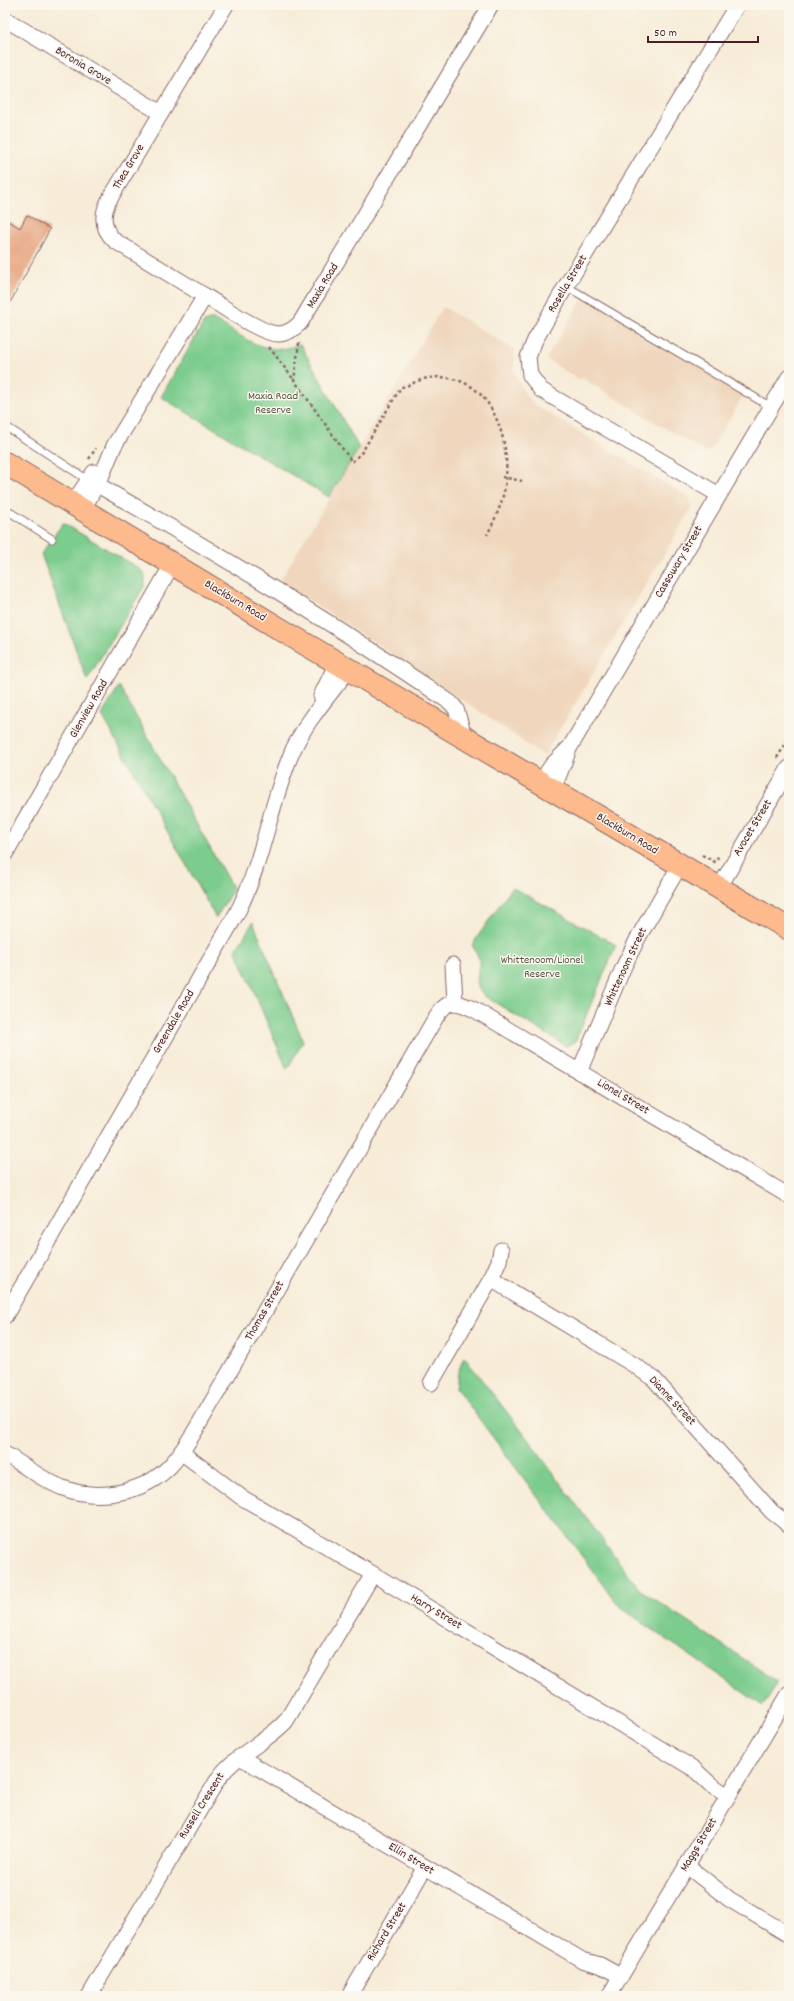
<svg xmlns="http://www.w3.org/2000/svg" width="794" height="2001" font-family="Dekko,sans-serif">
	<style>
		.built { fill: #efd6bc }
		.green { fill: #7ccc8d; stroke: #63765c }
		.building { fill: #e39b74 }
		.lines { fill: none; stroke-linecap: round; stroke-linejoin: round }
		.lane-casing { stroke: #876768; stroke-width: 9 }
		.street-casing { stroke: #876768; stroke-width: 17 }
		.primary-casing { stroke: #876768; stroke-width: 24 }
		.path { stroke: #876768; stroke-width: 2.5; stroke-dasharray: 3 3; stroke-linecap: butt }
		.lane { stroke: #fff; stroke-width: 7 }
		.street { stroke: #fff; stroke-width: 15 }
		.primary { stroke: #fcba8d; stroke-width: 22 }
		.labels { text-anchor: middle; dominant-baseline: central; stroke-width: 3; stroke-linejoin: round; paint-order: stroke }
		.street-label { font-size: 12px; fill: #4a1f2b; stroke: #fbf7ec }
		.park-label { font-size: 12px; fill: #595348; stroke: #fbf7ec }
	</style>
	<rect width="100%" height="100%" fill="#fbf7ec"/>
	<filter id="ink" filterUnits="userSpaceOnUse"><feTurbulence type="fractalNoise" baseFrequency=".025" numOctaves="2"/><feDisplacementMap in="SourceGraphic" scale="8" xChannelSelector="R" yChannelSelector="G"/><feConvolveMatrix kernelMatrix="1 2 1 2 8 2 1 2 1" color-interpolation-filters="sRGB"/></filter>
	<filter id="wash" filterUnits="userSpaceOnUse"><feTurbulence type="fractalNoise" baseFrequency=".012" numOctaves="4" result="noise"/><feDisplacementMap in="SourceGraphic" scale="16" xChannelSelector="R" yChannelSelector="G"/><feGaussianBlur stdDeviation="0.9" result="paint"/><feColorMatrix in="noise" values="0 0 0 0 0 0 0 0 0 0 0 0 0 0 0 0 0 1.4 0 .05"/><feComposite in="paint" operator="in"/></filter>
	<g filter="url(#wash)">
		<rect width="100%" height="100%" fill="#f7ecd8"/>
		<g class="built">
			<path d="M586,293L747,389L710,451L705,452L582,378L580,380L546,359Z"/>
			<path d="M443,307L515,350L514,370L516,377L526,395L535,405L690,498L692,507L544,756L473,707L280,581Z"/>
		</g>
		<g class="green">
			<path d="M213,319C243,336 265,359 300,344L359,448L329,497L161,397L204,322Z"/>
			<path d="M63,523L140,569C146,574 146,579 144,587L87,680L41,554Z"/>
			<path d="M119,686L233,889L216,918L102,715Z"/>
			<path d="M512,887L616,945L575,1042L566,1046L486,997C472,987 479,976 479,962C479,956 475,950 472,945Z"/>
			<path d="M253,922L303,1041L287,1069L236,950Z"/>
			<path d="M464,1357L524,1434L639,1589L778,1682L763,1706L620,1607L456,1388L458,1372Z"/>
		</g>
		<g id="blocks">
			<path class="building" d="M27,215L50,229L5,312V219L20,228Z"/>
		</g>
	</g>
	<g filter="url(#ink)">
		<use href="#blocks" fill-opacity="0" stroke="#876768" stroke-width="1"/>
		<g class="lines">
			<defs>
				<g id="lane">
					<path d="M566,286L771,407"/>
					<path d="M5,426L88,480"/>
					<path d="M5,509L52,539"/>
				</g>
				<g id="street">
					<path d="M5,19L161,113"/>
					<path d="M205,296L115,241C103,230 101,217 108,202L226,5"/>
					<path d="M89,480C212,550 334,623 451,703L456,709L465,739"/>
					<path d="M719,495L541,390L530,375L528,357L535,340L566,286L737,5"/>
					<path d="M73,503L94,472"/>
					<path d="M83,509L102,475L114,446L205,296C221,305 261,334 278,334C287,334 294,329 300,323L491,5"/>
					<path d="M321,696L337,663"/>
					<path d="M540,783L552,765L570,747L789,377"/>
					<path d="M553,790L568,752"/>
					<path d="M5,854L173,563"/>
					<path d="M719,888L789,768"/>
					<path d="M453,965L455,1002"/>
					<path d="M579,1072L624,966L639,936L680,865"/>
					<path d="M491,1279L634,1365L654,1379L772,1512L789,1525"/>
					<path d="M5,1316L237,913C263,862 269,809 290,757C303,724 328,697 349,669"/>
					<path d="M431,1383L491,1279L499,1261L501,1250"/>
					<path d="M181,1452L241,1497L373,1574L694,1769L710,1784L728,1796"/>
					<path d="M5,1454C24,1465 42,1480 63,1488C98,1501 143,1494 170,1466C180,1456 187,1443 195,1431L436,1017C448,998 457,1001 475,1010L789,1196"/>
					<path d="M240,1757L582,1960L600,1965L620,1976"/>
					<path d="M686,1865L729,1899L789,1935"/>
					<path d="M89,1996L218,1779C235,1754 266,1743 286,1721L373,1574"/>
					<path d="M349,1996L425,1867"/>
					<path d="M609,1996L789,1694"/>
				</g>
				<path id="primary" d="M5,463L285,632L789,929"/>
			</defs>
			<use href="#lane" class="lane-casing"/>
			<use href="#street" class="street-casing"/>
			<use href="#primary" class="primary-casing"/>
			<g class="path">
				<path d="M299,343L294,380L352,462L362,452L401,387C407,387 412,383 418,381C431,376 443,376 457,380C495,391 509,443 506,477C505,497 496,518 487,535"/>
				<path d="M269,347L294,380"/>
				<path d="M89,459L96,448"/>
				<path d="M502,477L522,481"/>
				<path d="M777,758L789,738"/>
				<path d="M702,855L715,862L719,855"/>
			</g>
			<use href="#lane" class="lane"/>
			<use href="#street" class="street"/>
			<use href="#primary" class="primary"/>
		</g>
	</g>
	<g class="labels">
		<g class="street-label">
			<text transform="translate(83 66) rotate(31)">Boronia Grove</text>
			<text transform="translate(129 167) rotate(-59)">Thea Grove</text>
			<text transform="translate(568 284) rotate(-59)">Rosella Street</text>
			<text transform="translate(323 286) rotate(-59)">Maxia Road</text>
			<text transform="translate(679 562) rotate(-59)">Cassowary Street</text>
			<text transform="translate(235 601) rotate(31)">Blackburn Road</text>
			<text transform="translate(89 709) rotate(-60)">Glenview Road</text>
			<text transform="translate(753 828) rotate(-59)">Avocet Street</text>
			<text transform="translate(627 834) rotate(31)">Blackburn Road</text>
			<text transform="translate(626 967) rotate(-65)">Whittenoom Street</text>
			<text transform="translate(174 1022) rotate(-60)">Greendale Road</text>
			<text transform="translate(623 1097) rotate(31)">Lionel Street</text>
			<text transform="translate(265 1311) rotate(-60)">Thomas Street</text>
			<text transform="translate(672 1401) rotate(47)">Dianne Street</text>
			<text transform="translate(436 1612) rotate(31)">Harry Street</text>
			<text transform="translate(202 1806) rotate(-58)">Russell Crescent</text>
			<text transform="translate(699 1845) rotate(-59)">Maggs Street</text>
			<text transform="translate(411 1859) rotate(31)">Ellin Street</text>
			<text transform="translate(387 1932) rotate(-59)">Richard Street</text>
		</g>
		<g class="park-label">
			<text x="273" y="396">Maxia Road<tspan x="273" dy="14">Reserve</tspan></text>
			<text x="542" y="960">Whittenoom/Lionel<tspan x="542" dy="14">Reserve</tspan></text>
		</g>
	</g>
	<rect width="794" height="2001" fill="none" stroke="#fbf7ec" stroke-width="20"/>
	<path d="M648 36v6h110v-6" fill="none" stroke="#4a1f2b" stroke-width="2"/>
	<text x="654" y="36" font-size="12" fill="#4a1f2b" stroke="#fbf7ec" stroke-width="3" paint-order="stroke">50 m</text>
</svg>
